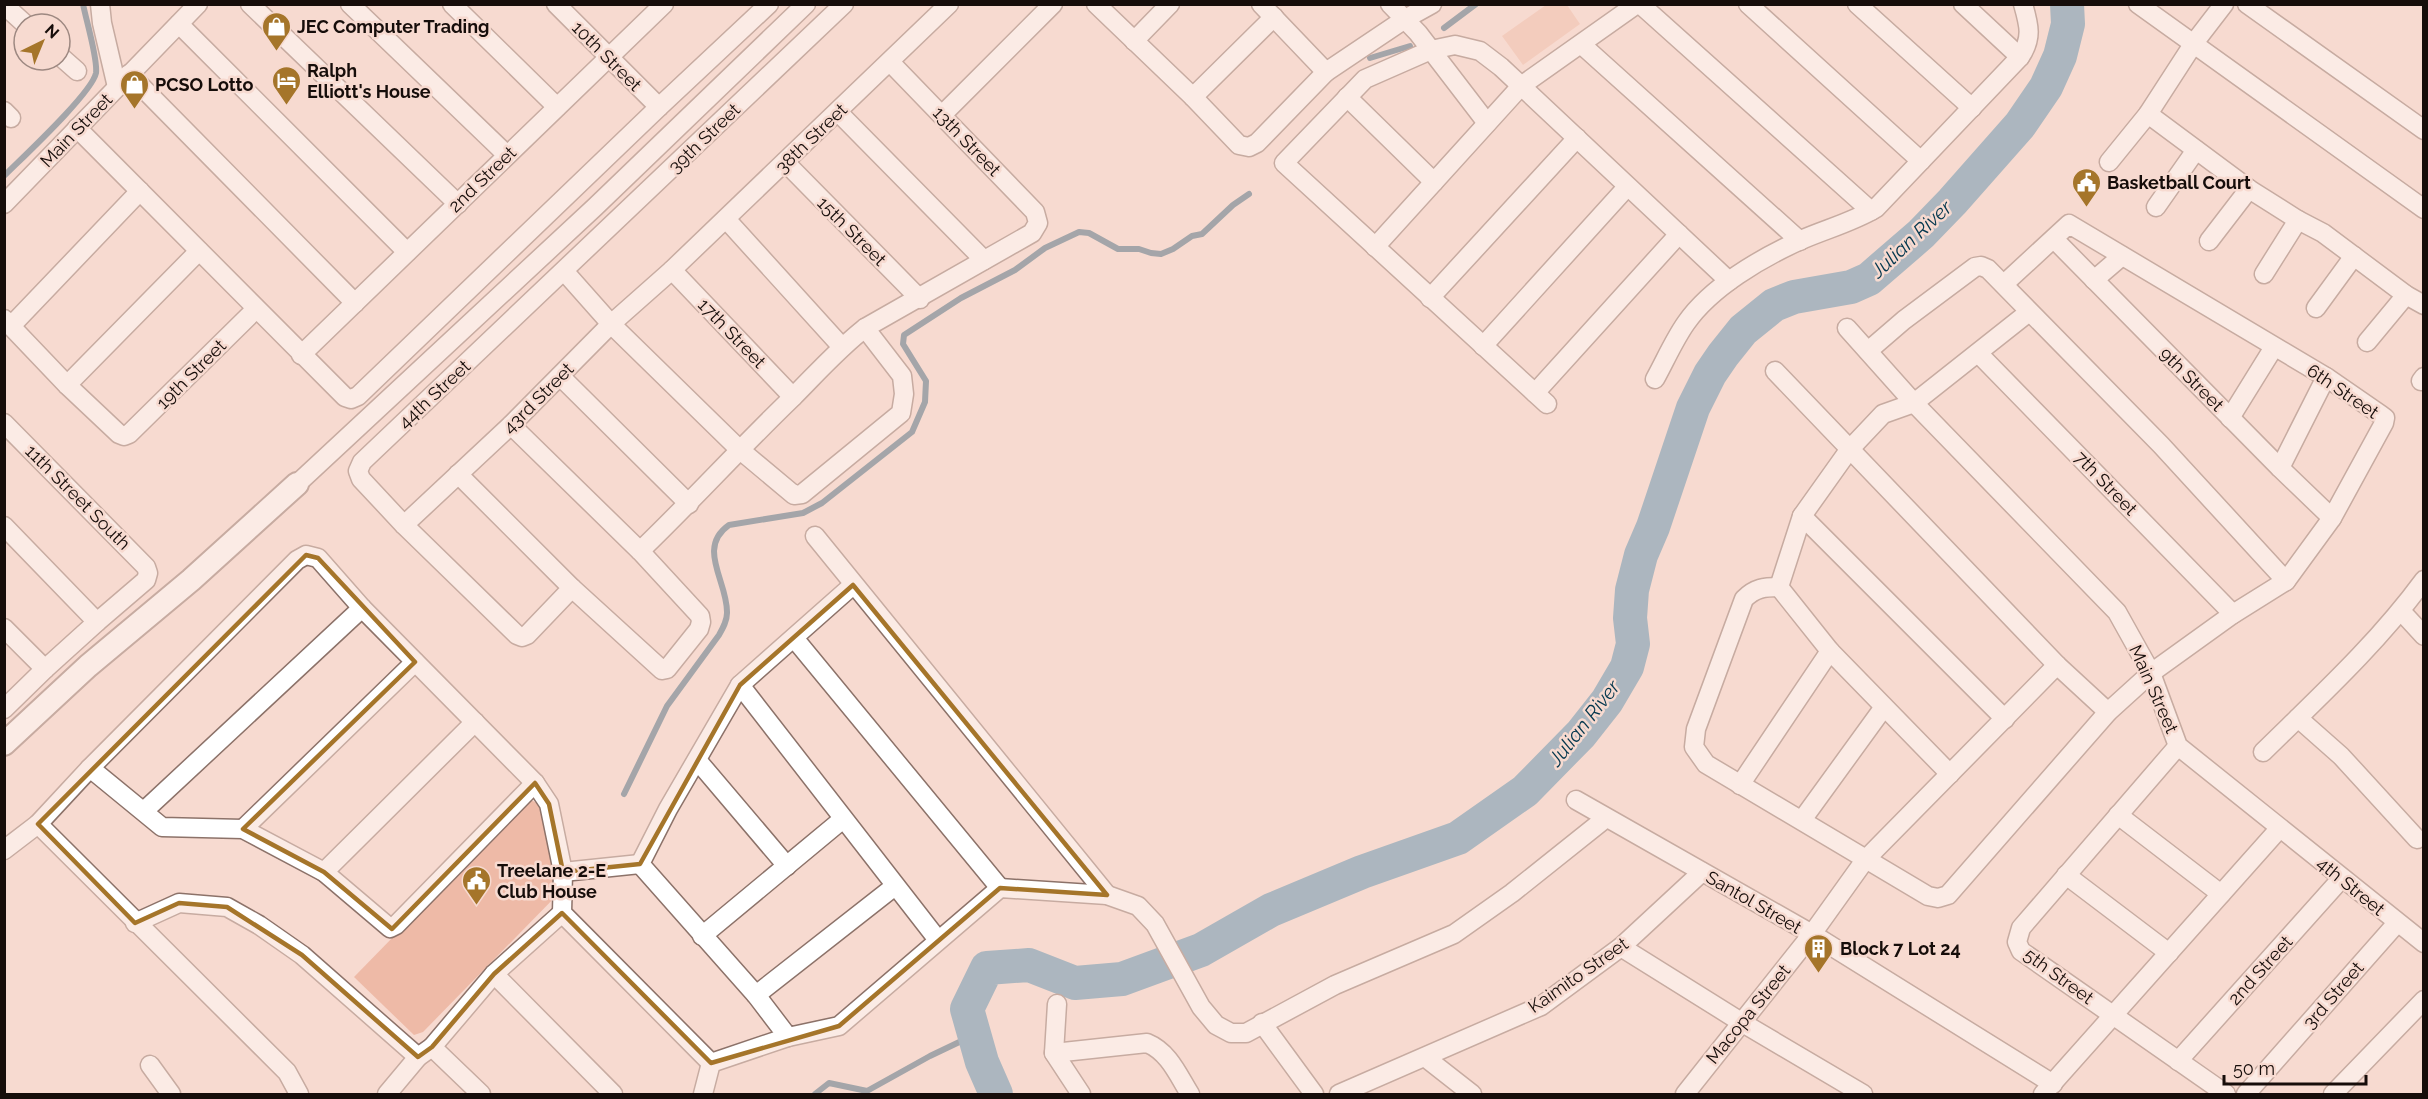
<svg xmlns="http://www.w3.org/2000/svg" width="2428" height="1099" font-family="Raleway,sans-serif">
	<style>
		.green { fill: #eebaa7 }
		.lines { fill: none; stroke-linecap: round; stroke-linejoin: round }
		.stream { stroke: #3f657a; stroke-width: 6 }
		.river { stroke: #518baa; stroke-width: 34 }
		.minor-casing { stroke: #8c7269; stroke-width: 21 }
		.tertiary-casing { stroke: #8c7269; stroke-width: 26 }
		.minor { stroke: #fff; stroke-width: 18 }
		.tertiary { stroke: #fff; stroke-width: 22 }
		.marked { fill: none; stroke: #a5752a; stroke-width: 4.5; stroke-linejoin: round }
		.labels { text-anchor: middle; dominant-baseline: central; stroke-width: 5; stroke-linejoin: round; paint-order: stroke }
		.poi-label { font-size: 18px; font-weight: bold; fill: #160d0a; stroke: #f7dad0; text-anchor: start }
		.street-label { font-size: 18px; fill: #160d0a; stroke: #f7dad0 }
		.water-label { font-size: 20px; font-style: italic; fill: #03374e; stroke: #f7dad0 }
	</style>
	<rect width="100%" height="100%" fill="#f7dad0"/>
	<g class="green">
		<path d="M1546,5H1567L1580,24L1523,65L1502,36Z"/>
		<path d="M526,801H533L540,805L561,891L423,1032L414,1035L354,977Z"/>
	</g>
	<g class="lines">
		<g class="stream">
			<path d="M1444,28L1476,4"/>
			<path d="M1370,58L1410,46"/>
			<path d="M4,176C22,158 92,93 96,73C98,59 86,20 83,4"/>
			<path d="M624,794L667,706L719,635C723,628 727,621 727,613C728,582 696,548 729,525L803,513L822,503L912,432L925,402L926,381L903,344L904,335L961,298L1015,270L1045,248L1079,232L1089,233L1118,249H1139L1151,253L1161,254L1173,249L1192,236L1202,234L1233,205L1249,194"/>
			<path d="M815,1094L829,1083L867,1091L930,1056L974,1035"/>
		</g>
		<path class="river" d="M996,1094L982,1062L967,1009L987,968L1029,965L1075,983L1122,979L1201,950L1271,910L1362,872L1458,838L1525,791L1581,734L1607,701L1627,667L1633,644L1630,618L1632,590L1641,555L1653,527L1693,408L1710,374L1723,355L1743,330L1774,305L1794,297L1851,287L1869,279L1921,234L1952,202L2020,125L2046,87L2060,56L2068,24L2067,4"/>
		<defs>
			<g id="minor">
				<path d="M100,4L102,23L117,87"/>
				<path d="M250,4L458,204"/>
				<path d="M350,4L507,155"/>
				<path d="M452,4L557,107"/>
				<path d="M556,4L659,107"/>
				<path d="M1096,4L1193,97L1239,145L1249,147L1257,143L1326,72"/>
				<path d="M1261,4L1326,72L1405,19L1432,4"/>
				<path d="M1390,4L1418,33L1487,123"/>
				<path d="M1640,4L1871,211"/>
				<path d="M1748,4L1921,161"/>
				<path d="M1857,4L1972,108"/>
				<path d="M1963,4L2020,57"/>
				<path d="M2138,4L2424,209"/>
				<path d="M2247,4L2424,130"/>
				<path d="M4,5L25,24"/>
				<path d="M179,24L407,252"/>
				<path d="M1134,41L1170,4"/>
				<path d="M1582,45L1800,241"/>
				<path d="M60,56L77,71"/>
				<path d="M129,74L355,303"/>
				<path d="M1193,97L1274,17"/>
				<path d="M1347,97L1434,182"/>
				<path d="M4,111L11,118"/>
				<path d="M838,112L984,260"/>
				<path d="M2148,114L2249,189L2298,220L2323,233L2406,295L2424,305"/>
				<path d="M942,115L1053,4"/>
				<path d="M77,128L345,397L351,399L358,396L659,107L769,4"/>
				<path d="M785,162L920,299"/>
				<path d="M2109,162L2148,114L2194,43L2224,4"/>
				<path d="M4,204L198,4"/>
				<path d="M2156,207L2196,150"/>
				<path d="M726,219L842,347"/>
				<path d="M2054,239L2280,468L2332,518"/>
				<path d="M2209,241L2249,189"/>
				<path d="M1375,247L1521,86L1637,4"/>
				<path d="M672,270L793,397"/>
				<path d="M564,271L611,324L739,449L794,495L802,494L901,413L904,394L902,376L865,328"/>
				<path d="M2264,274L2298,220"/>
				<path d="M2094,280L2122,256"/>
				<path d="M1430,298L1577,138"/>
				<path d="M2316,308L2354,256"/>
				<path d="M4,319L67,385L119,434L124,436L129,434L256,309"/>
				<path d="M11,326L140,191"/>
				<path d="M1847,328L1914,403L2117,612L2151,673L2178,746L2424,943"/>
				<path d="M2367,342L2406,295"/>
				<path d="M1483,346L1627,187"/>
				<path d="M1868,351L1904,320L1975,267L1981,266L1988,269L2161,445L2286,581"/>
				<path d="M1978,353L2233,614"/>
				<path d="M301,355L664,4"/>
				<path d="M1775,371L2057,665L2108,712"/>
				<path d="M560,376L689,504"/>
				<path d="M1655,379C1665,361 1674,340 1686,323C1711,287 1761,258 1801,240C1826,229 1853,222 1876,208L2020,57C2033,38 2029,25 2023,4"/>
				<path d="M2421,381L2424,377"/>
				<path d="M67,385L199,251"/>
				<path d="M1535,393L1679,234"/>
				<path d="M1547,404L1284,163L1365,79L1431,50L1455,45L1480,51L1501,67L1729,281"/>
				<path d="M2230,418L2274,347"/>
				<path d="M4,423L146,567L148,573L146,580L97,622L4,526"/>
				<path d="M511,425L640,551L700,616L701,622L699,629L667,669L662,670L572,588"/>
				<path d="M2280,468L2326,377"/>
				<path d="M458,474L572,588L527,635L522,637L517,635L404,525L361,479L358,471L362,462L844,4"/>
				<path d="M297,484L595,207L806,4"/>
				<path d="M1802,516L2005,719"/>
				<path d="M404,525L511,425L611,324L672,270L949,4"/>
				<path d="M815,536L1107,895"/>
				<path d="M640,551C692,501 740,448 792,398C816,374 838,349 865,328L1032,233L1038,223L1035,212L890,62"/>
				<path d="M853,585L740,685L668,809L640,864L756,995L788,1037L839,1026L1000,888L1107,895L1138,906L1155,924L1201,1007L1216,1025L1231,1033H1246L1335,985L1454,934L1512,893L1606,818"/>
				<path d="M1779,587C1764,587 1755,588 1744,599L1696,729L1694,747L1706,764L1928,896L1938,898L1948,895L2108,712L2151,673L2233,614L2286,581L2332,518L2384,423L2385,418L2381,415L2326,377L2069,224L2004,284"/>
				<path d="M2401,611L2424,636"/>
				<path d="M4,628L45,669L97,622"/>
				<path d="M794,638L1000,888"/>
				<path d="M740,685L938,940"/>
				<path d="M4,709L45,669"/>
				<path d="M2298,718L2341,756L2417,839"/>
				<path d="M2178,746L2021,928L2017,942L2021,951L2226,1094"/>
				<path d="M2263,752C2319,697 2377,644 2424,580"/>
				<path d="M697,760L787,866"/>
				<path d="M90,768L162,827L243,829L324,872L390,928L396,925L535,783"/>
				<path d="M1950,774L1830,651L1779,587L1802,516L1849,450L1883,414L1914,403L2029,312"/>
				<path d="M1740,785L1830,651"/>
				<path d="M1576,800L1812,934L2053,1084"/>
				<path d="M144,811L362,608"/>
				<path d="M2118,815L2221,894"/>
				<path d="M1802,820L1884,707"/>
				<path d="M38,824L287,1072L299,1094"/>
				<path d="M243,829L415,662"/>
				<path d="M4,850L38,824L90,768L297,560L306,555L318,558L362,608L535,783L549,804L563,872L562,913L711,1063"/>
				<path d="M324,872L475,722"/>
				<path d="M563,872L640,864"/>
				<path d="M2066,875L2169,953"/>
				<path d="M135,923L179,903L227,907L259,925L302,955L418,1057"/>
				<path d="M702,936L843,819"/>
				<path d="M1621,947L1741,1022L1863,1094"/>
				<path d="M494,974L613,1094"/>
				<path d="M756,995L895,886"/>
				<path d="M1057,1004L1054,1053L1081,1094"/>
				<path d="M1262,1023L1314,1094"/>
				<path d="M432,1047L481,1094"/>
				<path d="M1054,1053L1147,1043C1169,1052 1178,1075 1190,1094"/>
				<path d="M1426,1058L1472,1094"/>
				<path d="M2178,1061L2341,879"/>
				<path d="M150,1065L171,1094"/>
				<path d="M387,1094L418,1057L432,1047L494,974L562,913"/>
				<path d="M703,1094L711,1063L788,1037"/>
				<path d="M1339,1094L1541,1006L1621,947L1702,872"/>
				<path d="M1685,1094L1812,934L1865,860L2057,665"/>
				<path d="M2043,1094L2279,829"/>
				<path d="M2246,1094L2397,923"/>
				<path d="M2333,1094L2424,1000"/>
			</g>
			<path id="tertiary" d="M4,744L88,666L191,580L297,484"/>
		</defs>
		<use href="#minor" class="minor-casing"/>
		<use href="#tertiary" class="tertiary-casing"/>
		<use href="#minor" class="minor"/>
		<use href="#tertiary" class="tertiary"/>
	</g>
	<path d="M0 0H2428V1099H0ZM306,555L318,558L415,662L243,829L324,872L392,929L535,783L549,804L563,872L640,864L740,685L853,585L1107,895L1000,888L839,1026L711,1063L562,913L494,974L432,1047L418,1057L302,955L227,907L179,903L135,923L38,824Z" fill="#f7dad0" fill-opacity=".55" fill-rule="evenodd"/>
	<path class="marked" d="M306,555L318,558L415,662L243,829L324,872L392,929L535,783L549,804L563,872L640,864L740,685L853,585L1107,895L1000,888L839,1026L711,1063L562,913L494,974L432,1047L418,1057L302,955L227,907L179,903L135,923L38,824Z"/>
	<defs>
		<symbol id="shop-pin" viewBox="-11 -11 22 30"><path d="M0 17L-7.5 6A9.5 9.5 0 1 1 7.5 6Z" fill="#a5752a" stroke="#f7dad0"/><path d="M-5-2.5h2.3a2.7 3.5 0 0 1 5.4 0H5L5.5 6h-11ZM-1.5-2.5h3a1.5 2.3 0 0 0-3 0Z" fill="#fff"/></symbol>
		<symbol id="hotel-pin" viewBox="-11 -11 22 30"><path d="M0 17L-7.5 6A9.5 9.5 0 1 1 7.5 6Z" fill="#a5752a" stroke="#f7dad0"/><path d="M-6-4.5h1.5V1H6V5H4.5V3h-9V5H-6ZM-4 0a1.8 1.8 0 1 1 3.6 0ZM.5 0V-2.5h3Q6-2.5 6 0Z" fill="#fff"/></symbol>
		<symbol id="civic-pin" viewBox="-11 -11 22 30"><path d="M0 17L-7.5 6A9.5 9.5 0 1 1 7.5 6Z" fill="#a5752a" stroke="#f7dad0"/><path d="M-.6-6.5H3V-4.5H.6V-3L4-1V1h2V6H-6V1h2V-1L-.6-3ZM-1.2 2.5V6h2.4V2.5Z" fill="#fff"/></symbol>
		<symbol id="building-pin" viewBox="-11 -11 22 30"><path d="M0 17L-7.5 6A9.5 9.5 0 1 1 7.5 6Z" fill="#a5752a" stroke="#f7dad0"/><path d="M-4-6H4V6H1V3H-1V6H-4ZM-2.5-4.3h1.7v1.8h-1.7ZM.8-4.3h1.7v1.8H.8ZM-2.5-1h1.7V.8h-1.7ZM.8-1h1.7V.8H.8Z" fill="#fff"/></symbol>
	</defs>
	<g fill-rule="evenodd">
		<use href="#shop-pin" x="260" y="10" width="33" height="45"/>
		<use href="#hotel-pin" x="270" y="64" width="33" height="45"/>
		<use href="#shop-pin" x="118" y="68" width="33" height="45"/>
		<use href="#civic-pin" x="2070" y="166" width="33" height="45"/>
		<use href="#civic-pin" x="460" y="864" width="33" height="45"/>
		<use href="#building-pin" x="1802" y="932" width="33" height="45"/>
	</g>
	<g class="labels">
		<g class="poi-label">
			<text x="297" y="26">JEC Computer Trading</text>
			<text x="307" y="70">Ralph<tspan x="307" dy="21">Elliott's House</tspan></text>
			<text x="155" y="84">PCSO Lotto</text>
			<text x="2107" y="182">Basketball Court</text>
			<text x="497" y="870">Treelane 2-E<tspan x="497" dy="21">Club House</tspan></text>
			<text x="1840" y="948">Block 7 Lot 24</text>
		</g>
		<g class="street-label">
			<text transform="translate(607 56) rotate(45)">10th Street</text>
			<text transform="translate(76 130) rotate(-46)">Main Street</text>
			<text transform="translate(704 138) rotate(-44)">39th Street</text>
			<text transform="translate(811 138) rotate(-44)">38th Street</text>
			<text transform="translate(967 141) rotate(46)">13th Street</text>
			<text transform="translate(482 179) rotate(-44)">2nd Street</text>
			<text transform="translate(852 231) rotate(45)">15th Street</text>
			<text transform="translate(732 333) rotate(46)">17th Street</text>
			<text transform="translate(191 374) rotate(-45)">19th Street</text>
			<text transform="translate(2192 379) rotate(45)">9th Street</text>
			<text transform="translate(2343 391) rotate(34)">6th Street</text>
			<text transform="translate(434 394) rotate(-43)">44th Street</text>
			<text transform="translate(538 398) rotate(-45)">43rd Street</text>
			<text transform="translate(2106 483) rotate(46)">7th Street</text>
			<text transform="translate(78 497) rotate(45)">11th Street South</text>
			<text transform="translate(2154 689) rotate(66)">Main Street</text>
			<text transform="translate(2351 886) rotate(39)">4th Street</text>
			<text transform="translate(1754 902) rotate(30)">Santol Street</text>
			<text transform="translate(2260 970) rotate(-48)">2nd Street</text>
			<text transform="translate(1578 975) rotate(-35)">Kaimito Street</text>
			<text transform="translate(2059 976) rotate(36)">5th Street</text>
			<text transform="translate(2333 995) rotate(-49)">3rd Street</text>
			<text transform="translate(1748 1014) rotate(-51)">Macopa Street</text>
		</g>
		<g class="water-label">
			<text transform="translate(1911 239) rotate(-43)">Julian River</text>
			<text transform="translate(1584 723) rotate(-52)">Julian River</text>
		</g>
	</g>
	<rect width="2428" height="1099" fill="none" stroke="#160d0a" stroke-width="12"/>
	<g transform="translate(42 42) rotate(43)"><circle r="28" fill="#f7dad0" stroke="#9d8881" stroke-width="1.5"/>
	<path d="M0-4.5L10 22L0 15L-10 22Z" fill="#a5752a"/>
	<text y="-9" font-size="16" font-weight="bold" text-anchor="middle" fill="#160d0a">N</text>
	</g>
	<path d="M2224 1075v9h142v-9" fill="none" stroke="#160d0a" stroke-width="3"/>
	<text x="2233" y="1075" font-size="18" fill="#160d0a" stroke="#f7dad0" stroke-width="4.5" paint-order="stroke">50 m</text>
</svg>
